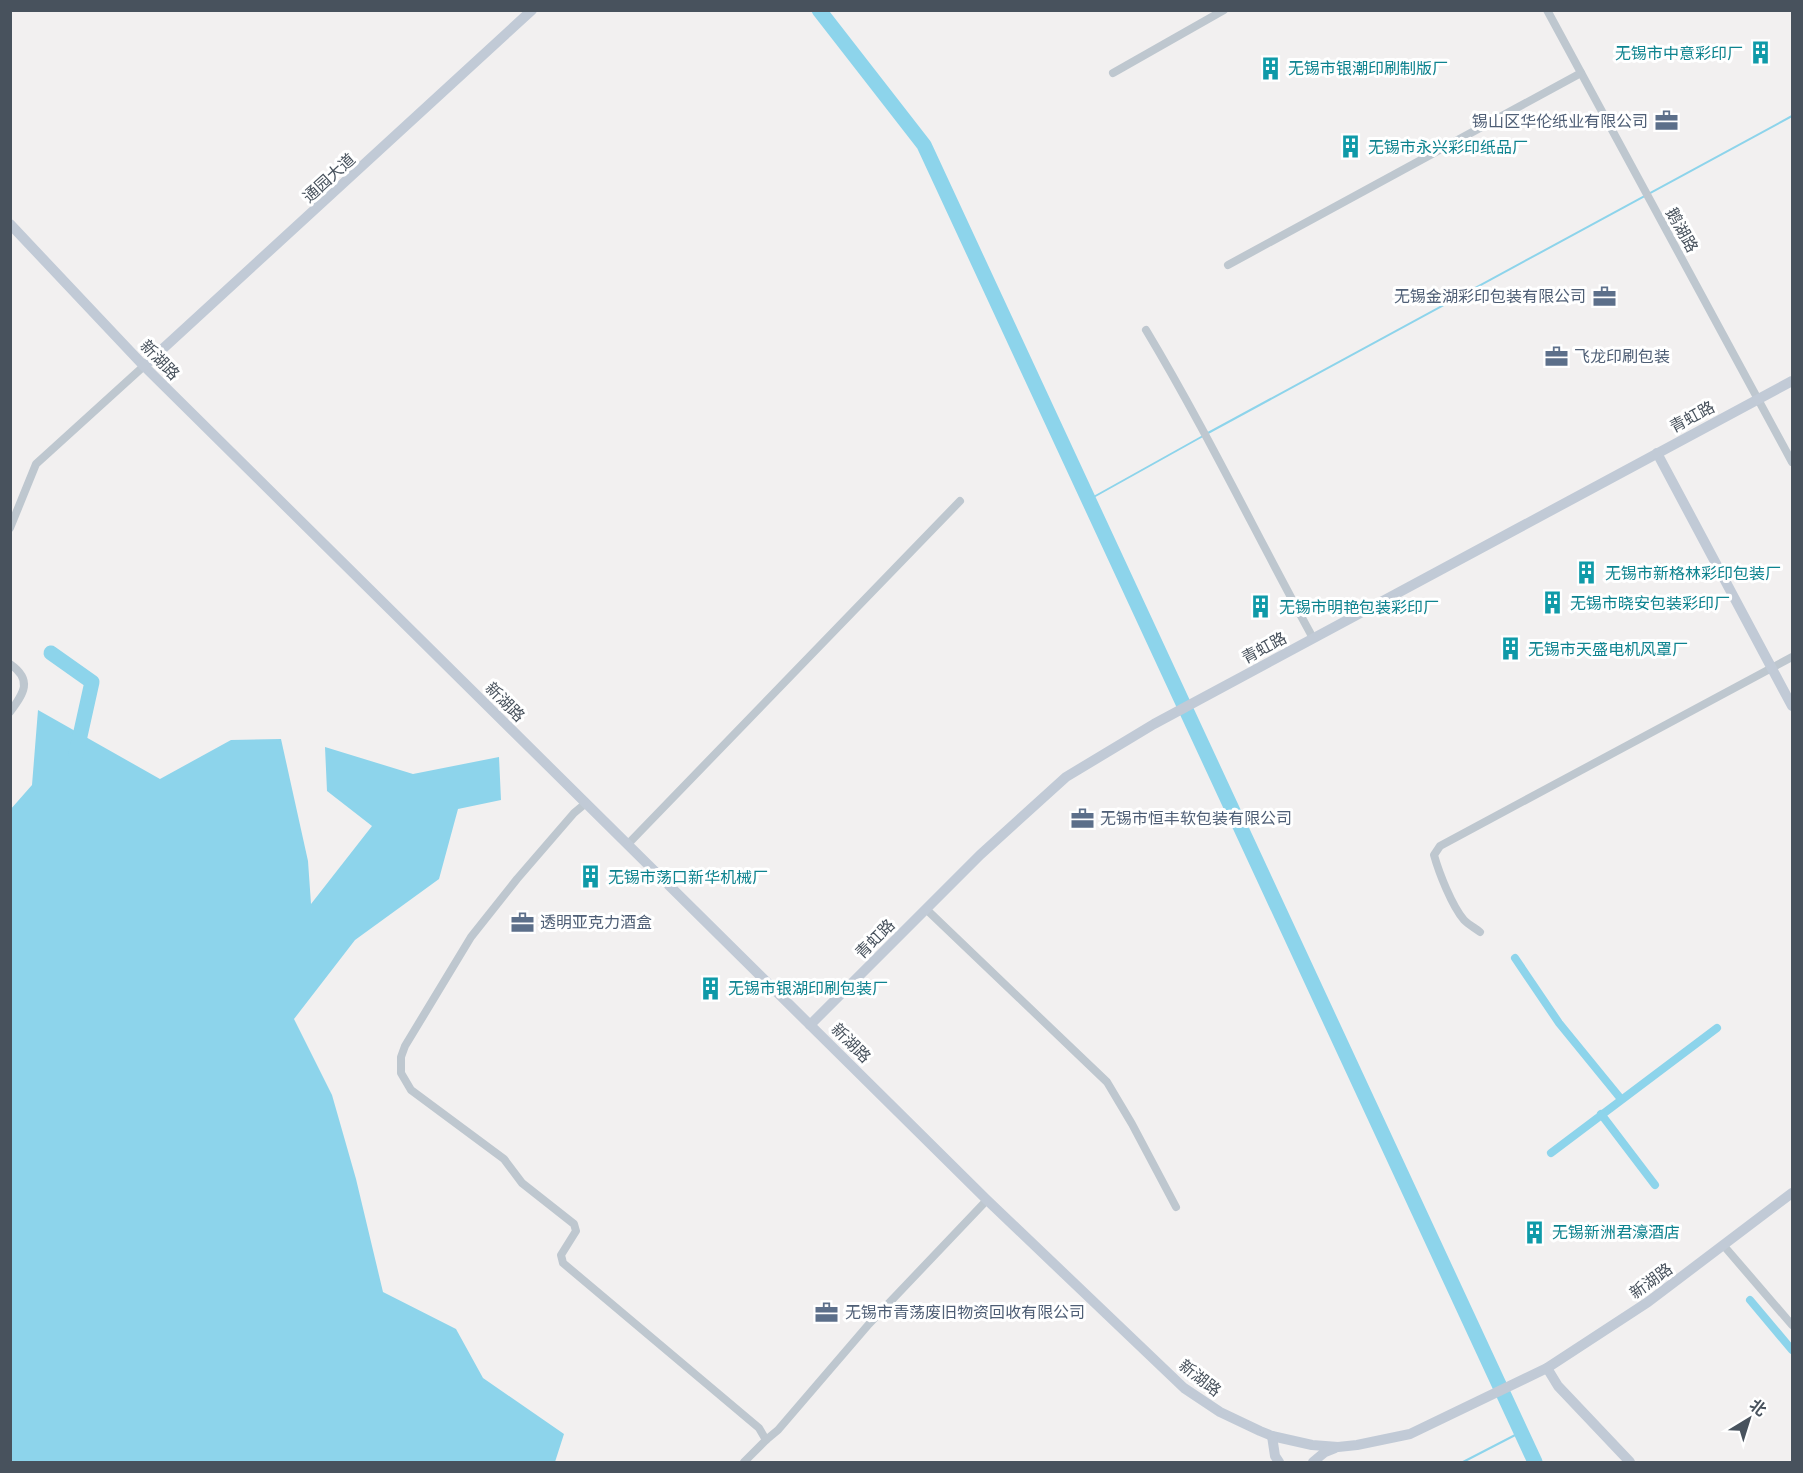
<svg xmlns="http://www.w3.org/2000/svg" width="1803" height="1473" font-family="Raleway,'Noto Sans SC',sans-serif">
	<style>
		.water { fill: #8dd4eb }
		.lines { fill: none; stroke-linecap: round; stroke-linejoin: round }
		.stream { stroke: #8dd4eb; stroke-width: 2 }
		.canal { stroke: #8dd4eb; stroke-width: 8 }
		.river { stroke: #8dd4eb; stroke-width: 15 }
		.street { stroke: #bec7cf; stroke-width: 8 }
		.secondary { stroke: #c1cad6; stroke-width: 10 }
		.labels { text-anchor: middle; dominant-baseline: central; stroke-width: 6; stroke-linejoin: round; paint-order: stroke }
		.culture-label { font-size: 16px; fill: #0d838f; stroke: #fff; text-anchor: start }
		.service-label { font-size: 16px; fill: #4e5e75; stroke: #fff; text-anchor: start }
		.street-label { font-size: 16px; fill: #48525d; stroke: #fff }
	</style>
	<rect width="100%" height="100%" fill="#f2f0f0"/>
	<path class="water" d="M38,710L160,779L231,740L281,739L308,861L311,904L372,826L327,791L325,747L413,774L499,757L501,800L458,809L439,879L355,940L294,1019L332,1095L356,1179L383,1292L456,1329L483,1378L564,1434L555,1462H11L10,810L32,785Z"/>
	<g class="lines">
		<g class="stream">
			<path d="M1208,433L1792,116"/>
			<path d="M1090,499L1203,436"/>
			<path d="M1463,1462L1521,1432"/>
		</g>
		<g class="canal">
			<path d="M1515,958L1559,1023L1621,1099"/>
			<path d="M1601,1114L1655,1185"/>
			<path d="M1551,1153L1717,1028"/>
			<path d="M1750,1300L1792,1350"/>
		</g>
		<g class="river">
			<path d="M819,10L924,145L1535,1462"/>
			<path d="M51,653L92,682L76,754"/>
		</g>
		<g class="street">
			<path d="M1547,10L1792,462"/>
			<path d="M1113,73L1224,10"/>
			<path d="M1228,265L1581,73"/>
			<path d="M1146,330C1206,430 1257,536 1313,638"/>
			<path d="M10,528L36,464L144,366"/>
			<path d="M10,664C33,680 24,693 10,712"/>
			<path d="M586,803L574,813L517,879L471,937L405,1046L401,1057V1073L411,1090L504,1159L522,1183L574,1224L576,1231L561,1255L563,1263L759,1428L766,1440"/>
			<path d="M628,844L960,501"/>
			<path d="M926,909L1107,1082L1132,1124L1176,1207"/>
			<path d="M1480,932C1475,928 1469,925 1464,920C1452,906 1439,873 1434,855L1440,846L1792,657"/>
			<path d="M1724,1246L1792,1325"/>
			<path d="M744,1462L766,1440L778,1430L869,1324L987,1200"/>
		</g>
		<g class="secondary">
			<path d="M10,224L144,366L987,1200L1184,1388L1220,1412L1260,1431L1272,1436L1312,1445L1338,1447L1357,1445L1410,1434L1547,1368L1648,1302L1792,1193"/>
			<path d="M144,366L532,10"/>
			<path d="M1657,453L1792,706"/>
			<path d="M810,1025L980,855L1066,777L1154,724L1792,381"/>
			<path d="M1547,1368L1558,1386L1630,1462"/>
			<path d="M1272,1436L1275,1456L1279,1462"/>
			<path d="M1313,1462L1325,1452L1335,1448"/>
		</g>
	</g>
	<defs>
		<symbol id="building-bare" viewBox="-9 -9 18 18"><path d="M-4-6H4V6H1V3H-1V6H-4ZM-2.5-4.3h1.7v1.8h-1.7ZM.8-4.3h1.7v1.8H.8ZM-2.5-1h1.7V.8h-1.7ZM.8-1h1.7V.8H.8Z" fill="#0f9aa8" stroke="#fff" stroke-width="2.5" paint-order="stroke"/></symbol>
		<symbol id="office-bare" viewBox="-9 -9 18 18"><path d="M-6-3h4V-5.5h4V-3h4V5H-6ZM-1-4.5V-3h2v-1.5ZM-6 0V1H6V0Z" fill="#5c6f8a" stroke="#fff" stroke-width="2.5" paint-order="stroke"/></symbol>
	</defs>
	<g fill-rule="evenodd">
		<use href="#building-bare" x="1744" y="36" width="33" height="33"/>
		<use href="#building-bare" x="1254" y="52" width="33" height="33"/>
		<use href="#office-bare" x="1650" y="104" width="33" height="33"/>
		<use href="#building-bare" x="1334" y="130" width="33" height="33"/>
		<use href="#office-bare" x="1588" y="280" width="33" height="33"/>
		<use href="#office-bare" x="1540" y="340" width="33" height="33"/>
		<use href="#building-bare" x="1570" y="556" width="33" height="33"/>
		<use href="#building-bare" x="1536" y="586" width="33" height="33"/>
		<use href="#building-bare" x="1244" y="590" width="33" height="33"/>
		<use href="#building-bare" x="1494" y="632" width="33" height="33"/>
		<use href="#office-bare" x="1066" y="802" width="33" height="33"/>
		<use href="#building-bare" x="574" y="860" width="33" height="33"/>
		<use href="#office-bare" x="506" y="906" width="33" height="33"/>
		<use href="#building-bare" x="694" y="972" width="33" height="33"/>
		<use href="#building-bare" x="1518" y="1216" width="33" height="33"/>
		<use href="#office-bare" x="810" y="1296" width="33" height="33"/>
	</g>
	<g class="labels">
		<g class="culture-label">
			<text x="1743" y="53" text-anchor="end">无锡市中意彩印厂</text>
			<text x="1288" y="68">无锡市银潮印刷制版厂</text>
			<text x="1368" y="147">无锡市永兴彩印纸品厂</text>
			<text x="1605" y="573">无锡市新格林彩印包装厂</text>
			<text x="1570" y="603">无锡市晓安包装彩印厂</text>
			<text x="1279" y="607">无锡市明艳包装彩印厂</text>
			<text x="1528" y="649">无锡市天盛电机风罩厂</text>
			<text x="608" y="877">无锡市荡口新华机械厂</text>
			<text x="728" y="988">无锡市银湖印刷包装厂</text>
			<text x="1552" y="1232">无锡新洲君濠酒店</text>
		</g>
		<g class="service-label">
			<text x="1648" y="121" text-anchor="end">锡山区华伦纸业有限公司</text>
			<text x="1586" y="296" text-anchor="end">无锡金湖彩印包装有限公司</text>
			<text x="1574" y="356">飞龙印刷包装</text>
			<text x="1100" y="818">无锡市恒丰软包装有限公司</text>
			<text x="540" y="922">透明亚克力酒盒</text>
			<text x="845" y="1312">无锡市青荡废旧物资回收有限公司</text>
		</g>
		<g class="street-label">
			<text transform="translate(329 178) rotate(-42)">通园大道</text>
			<text transform="translate(1682 230) rotate(61)">鹅湖路</text>
			<text transform="translate(160 360) rotate(46)">新湖路</text>
			<text transform="translate(1692 417) rotate(-28)">青虹路</text>
			<text transform="translate(1264 648) rotate(-28)">青虹路</text>
			<text transform="translate(505 702) rotate(45)">新湖路</text>
			<text transform="translate(875 939) rotate(-45)">青虹路</text>
			<text transform="translate(851 1043) rotate(45)">新湖路</text>
			<text transform="translate(1651 1281) rotate(-36)">新湖路</text>
			<text transform="translate(1200 1378) rotate(38)">新湖路</text>
		</g>
	</g>
	<rect width="1803" height="1473" fill="none" stroke="#48525d" stroke-width="24"/>
	<g transform="translate(1749 1419) rotate(38)" stroke="#ffffff" stroke-width="4.5" paint-order="stroke">
	<path d="M0-4.5L10 22L0 15L-10 22Z" fill="#48525d"/>
	<text y="-9" font-size="16" font-weight="bold" text-anchor="middle" fill="#48525d">北</text>
	</g>
</svg>
